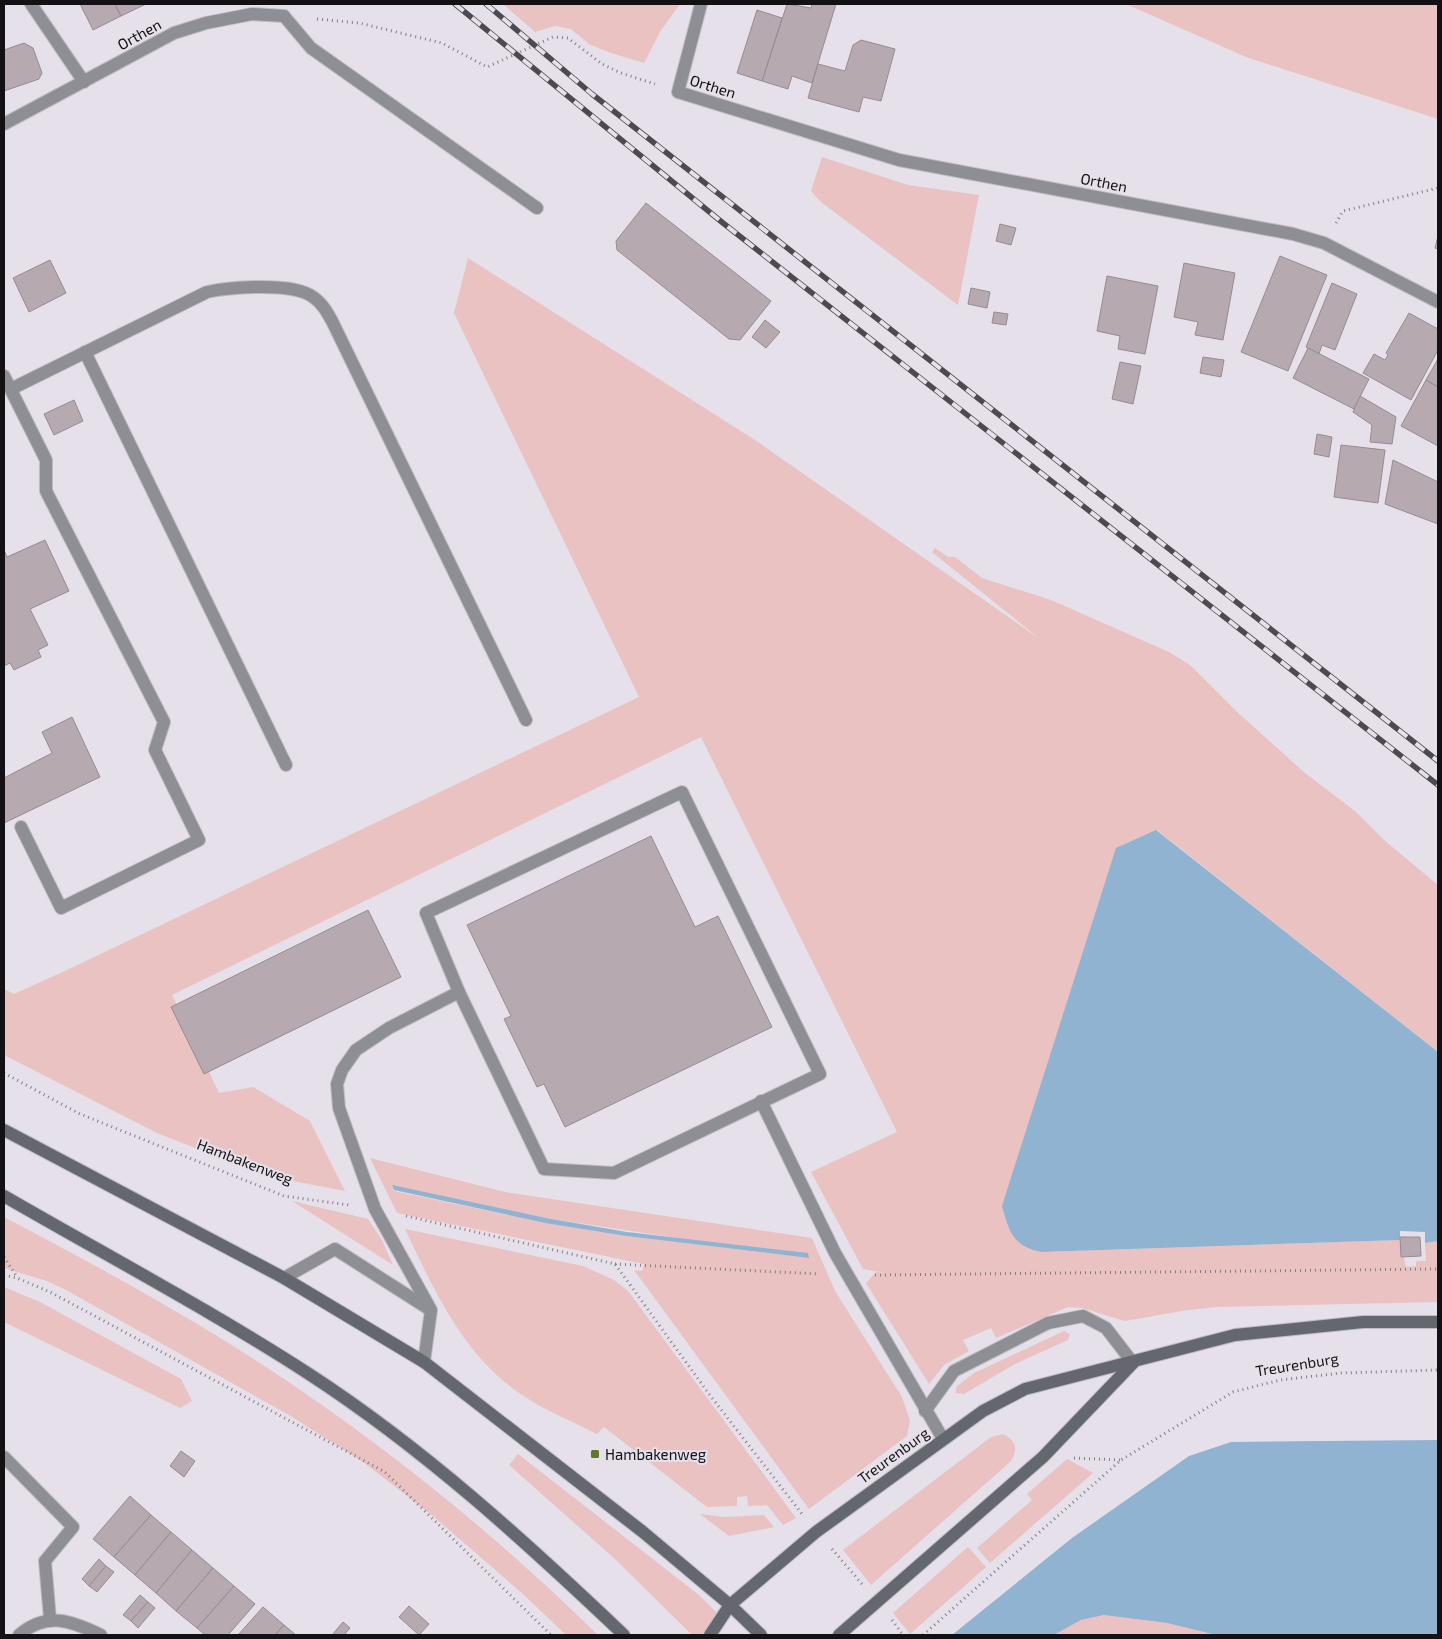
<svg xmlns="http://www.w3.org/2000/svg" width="1442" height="1639" font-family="'Exo 2',sans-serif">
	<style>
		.green { fill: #e9c2c1; fill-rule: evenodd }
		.water { fill: #8fb3d0 }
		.building { fill: #b6aab0; stroke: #978b91 }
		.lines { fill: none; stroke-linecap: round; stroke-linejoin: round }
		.service-casing { stroke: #c0bbc4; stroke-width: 14 }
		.minor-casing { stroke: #c0bbc4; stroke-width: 14 }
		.secondary-casing { stroke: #c0bbc4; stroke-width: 14 }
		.path { stroke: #837e86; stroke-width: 3; stroke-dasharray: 1 4; stroke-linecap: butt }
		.service { stroke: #8e8f94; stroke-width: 12 }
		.minor { stroke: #8e8f94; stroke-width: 12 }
		.secondary { stroke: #65676e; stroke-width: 12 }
		.rail-casing { stroke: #4d4a4f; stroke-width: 5.5 }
		.rail { stroke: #e6e0eb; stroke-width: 4; stroke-dasharray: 11; stroke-linecap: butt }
		.poi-dot { fill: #5f792c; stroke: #e6e0eb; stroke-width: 2 }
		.labels { text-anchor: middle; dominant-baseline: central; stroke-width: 4; stroke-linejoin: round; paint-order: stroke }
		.street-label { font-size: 15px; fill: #141115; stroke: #e6e0eb }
		.poi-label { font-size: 15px; fill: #141115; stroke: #e6e0eb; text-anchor: start }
	</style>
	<rect width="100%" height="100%" fill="#e6e0eb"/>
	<g class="green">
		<path d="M503,4H680L660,32L644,63L608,52L589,44L571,29L555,26L535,32Z"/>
		<path d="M1126,4H1438V119L1246,57Z"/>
		<path d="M822,157L908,185L979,195L958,305L821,202L811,191Z"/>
		<path d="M468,258L755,440L1040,639L932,552L935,548L948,557H955L982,578L1051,600L1169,652L1190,665L1236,711L1305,773L1355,811L1384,840L1438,885V1052L1157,830L1042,1252L1400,1240L1406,1267L1416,1266V1261H1426L1425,1243L1438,1241V1302L1218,1307L1188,1310L1125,1321L1082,1308L1068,1307L996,1338L991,1328L963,1340L969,1351L944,1365L929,1384L866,1283L876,1272L886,1273L863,1269L811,1172L897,1132L701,737L172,995L219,1093L253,1087L310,1121L345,1191L267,1176L157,1133L4,1055V989L14,994L67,970L639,697L454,313Z"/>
		<path d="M370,1158L505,1192L812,1238L835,1291L902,1397L910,1421L907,1436L809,1509L634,1270L642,1271L644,1264L397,1213ZM392,1186L546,1218L809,1258L626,1236L545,1223L394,1191Z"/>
		<path d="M292,1201L368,1219L382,1240L393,1265Z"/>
		<path d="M4,1217C93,1264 182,1312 266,1367C386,1446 496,1535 598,1635H566L524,1595L433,1516L363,1462L289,1415L66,1290L47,1281L4,1268Z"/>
		<path d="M405,1229L583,1266L614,1280L628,1291L796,1518L783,1525L767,1505L748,1506L747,1496L737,1497V1506L707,1507L604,1427L597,1434C572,1421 543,1410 519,1393C462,1353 434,1290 405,1229Z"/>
		<path d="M4,1287L40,1302L181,1379L192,1401L180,1408L4,1322Z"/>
		<path d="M1064,1331L1070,1334L1068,1340L1015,1364L964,1394L956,1393V1387L974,1373Z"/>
		<path d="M1003,1434C1016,1440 1019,1450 1010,1462L871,1585L843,1550L991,1437Z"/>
		<path d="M518,1454L699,1595L717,1613L715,1622L701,1635L691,1634L615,1559L509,1465Z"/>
		<path d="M1067,1459L1093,1473L990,1563L977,1548L1032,1500L1027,1494Z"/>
		<path d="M700,1514L724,1517L764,1515L774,1527L729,1536Z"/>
		<path d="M968,1547L986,1567L910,1634L893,1613Z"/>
		<path d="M1104,1615L1167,1623L1216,1635H1054L1081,1620Z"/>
	</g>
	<g class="water">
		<path d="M1156,830L1438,1052V1241L1425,1243V1232L1400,1231V1240L1042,1252C1013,1247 1009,1231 1002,1206L1116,848Z"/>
		<path d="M392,1185L546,1218L627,1232L808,1253L809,1258L626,1236L545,1223L394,1190Z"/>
		<path d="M1438,1440V1635H1216L1167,1623L1104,1615L1081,1620L1054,1635H952L1072,1538L1189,1456L1231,1442Z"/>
	</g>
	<g class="building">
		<path d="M80,4H115L121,16L93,30Z"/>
		<path d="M115,4H146L121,16Z"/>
		<path d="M787,4L811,8L812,4H836L812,83L792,76L788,89L762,81Z"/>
		<path d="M757,10L782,18L762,81L737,73Z"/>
		<path d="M861,40L895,49L881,101L863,97L859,112L808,98L818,64L845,71L853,45Z"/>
		<path d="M24,43L33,48L42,73L39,79L4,91V50Z"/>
		<path d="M646,203L771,301L740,340L729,339L617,250L616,241Z"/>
		<path d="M1000,224L1016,228L1011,245L996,241Z"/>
		<path d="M1438,236V249L1435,248Z"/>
		<path d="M1280,256L1327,275L1288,371L1241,352Z"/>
		<path d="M50,260L66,293L29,312L13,278Z"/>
		<path d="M1184,263L1235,273L1223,340L1195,335L1198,322L1174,317Z"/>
		<path d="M1107,276L1158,286L1145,354L1118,349L1120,336L1097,331Z"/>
		<path d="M1332,283L1357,294L1335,350L1322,345L1319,354L1306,347Z"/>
		<path d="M971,288L990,292L987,308L968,304Z"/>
		<path d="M994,312L1008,314L1006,325L992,323Z"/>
		<path d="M1409,313L1438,329V350L1411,400L1363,373L1374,354L1385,360L1388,355L1386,353Z"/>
		<path d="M765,320L780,332L766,348L752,337Z"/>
		<path d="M1308,348L1369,379L1354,409L1293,378Z"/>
		<path d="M1203,357L1224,360L1221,377L1200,373Z"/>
		<path d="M1438,359V387L1426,380Z"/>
		<path d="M1120,362L1141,366L1133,404L1112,399Z"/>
		<path d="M1426,380L1438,387V446L1401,426Z"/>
		<path d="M1360,396L1396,417L1392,444L1370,442L1372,425L1353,412Z"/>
		<path d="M74,400L83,421L54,435L44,414Z"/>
		<path d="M1317,434L1332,437L1329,457L1314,454Z"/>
		<path d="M1341,445L1385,450L1378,503L1334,497Z"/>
		<path d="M1393,460L1438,482V524L1385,504Z"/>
		<path d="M45,540L69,591L30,609L48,645L38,650L41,657L14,670L10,663L4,666V550L7,557Z"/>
		<path d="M72,717L100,777L4,823V778L52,753L42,732Z"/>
		<path d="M651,836L695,927L718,916L772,1027L565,1127L544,1084L537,1087L504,1019L511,1016L467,925Z"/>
		<path d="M368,910L401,977L204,1074L171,1007Z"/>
		<path d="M1400,1237H1420L1421,1256L1401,1257Z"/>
		<path d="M181,1451L195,1461L184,1477L170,1466Z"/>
		<path d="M130,1496L151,1515L114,1557L93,1539Z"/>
		<path d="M151,1515L171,1532L135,1575L114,1557Z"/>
		<path d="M171,1532L192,1550L156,1593L135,1575Z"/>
		<path d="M192,1550L213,1568L176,1611L156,1593Z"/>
		<path d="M99,1559L106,1566L89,1586L82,1579Z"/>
		<path d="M106,1566L114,1572L97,1592L89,1586Z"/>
		<path d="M213,1568L234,1586L197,1628L176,1611Z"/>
		<path d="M234,1586L255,1604L228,1635H205L197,1628Z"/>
		<path d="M140,1595L148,1602L131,1621L123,1615Z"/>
		<path d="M148,1602L155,1608L138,1628L131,1621Z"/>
		<path d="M409,1606L429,1624L419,1635L399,1617Z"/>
		<path d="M263,1607L284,1625L275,1635H238Z"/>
		<path d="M343,1622L350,1628L344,1635H332Z"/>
		<path d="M284,1625L296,1635H275Z"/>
	</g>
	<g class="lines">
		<defs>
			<g id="service">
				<path d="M284,16L311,48L537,208"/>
				<path d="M85,352L286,765"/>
				<path d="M4,376L46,460V491L164,722L155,750L199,840L61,908L21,827"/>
				<path d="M11,389L207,292C231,287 293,282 313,297C322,303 327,312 332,321L526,720"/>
				<path d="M682,792L820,1074L614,1173L544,1169L459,992L426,913Z"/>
				<path d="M761,1101L835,1253L943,1439"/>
				<path d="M284,1278L335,1249L429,1309"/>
				<path d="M424,1362L431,1310L375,1209L339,1108L337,1084L342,1070L356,1050L389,1028L459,992"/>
				<path d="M925,1411L954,1371L1048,1323L1083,1316L1106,1328L1133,1363"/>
				<path d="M4,1457L73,1527L45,1561L50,1619"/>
			</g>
			<g id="minor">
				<path d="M31,4L84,82"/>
				<path d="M701,4L678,92L899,160L1293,234L1324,243L1438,302"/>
				<path d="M4,124L174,33L206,23L252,14L284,16"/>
				<path d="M19,1635C47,1611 72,1621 101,1635"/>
			</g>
			<g id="secondary">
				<path d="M4,1130L284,1278L424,1362L643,1532L730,1605L761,1635"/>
				<path d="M4,1196C106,1255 210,1310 309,1374C423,1448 525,1541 624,1635"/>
				<path d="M710,1635L730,1605L816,1532L983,1411L1025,1389L1235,1335L1363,1322H1438"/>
				<path d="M839,1635L1043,1457L1133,1363"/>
			</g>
		</defs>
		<use href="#service" class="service-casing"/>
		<use href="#minor" class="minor-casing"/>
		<use href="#secondary" class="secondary-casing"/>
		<g class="path">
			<path d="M317,19L359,23L442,43L487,67L553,37L568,38L602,64L621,73L655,84"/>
			<path d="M1336,223L1343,211L1438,188"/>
			<path d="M4,1073L80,1114L284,1196L349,1205"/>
			<path d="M406,1216L615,1264L709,1394L802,1514"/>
			<path d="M4,1257L17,1277"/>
			<path d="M615,1264L819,1274"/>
			<path d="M4,1275L17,1278L50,1292L385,1472L551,1635"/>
			<path d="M875,1275L1438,1269"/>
			<path d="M1074,1458L1120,1460"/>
			<path d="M832,1549L862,1584"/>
			<path d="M892,1620L903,1635"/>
			<path d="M923,1635L1121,1460L1233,1392L1280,1380L1341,1373L1438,1370"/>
		</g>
		<use href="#service" class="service"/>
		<use href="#minor" class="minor"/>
		<use href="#secondary" class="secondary"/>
		<defs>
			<g id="rail">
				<path d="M455,4L723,223L1438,785"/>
				<path d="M486,4L592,94L1438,761"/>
			</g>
		</defs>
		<use href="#rail" class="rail-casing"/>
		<use href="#rail" class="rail"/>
	</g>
	<rect class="poi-dot" x="590" y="1449" width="10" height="10" rx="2.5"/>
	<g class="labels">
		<g class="street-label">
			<text transform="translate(139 34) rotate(-29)">Orthen</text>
			<text transform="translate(713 86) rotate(17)">Orthen</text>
			<text transform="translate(1104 182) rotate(11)">Orthen</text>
			<text transform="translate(245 1161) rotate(21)">Hambakenweg</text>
			<text transform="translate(1297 1364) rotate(-9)">Treurenburg</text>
			<text transform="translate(893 1455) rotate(-36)">Treurenburg</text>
		</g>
		<g class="poi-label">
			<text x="605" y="1454">Hambakenweg</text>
		</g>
	</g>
	<rect width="1442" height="1639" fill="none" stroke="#141115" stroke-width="10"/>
</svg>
